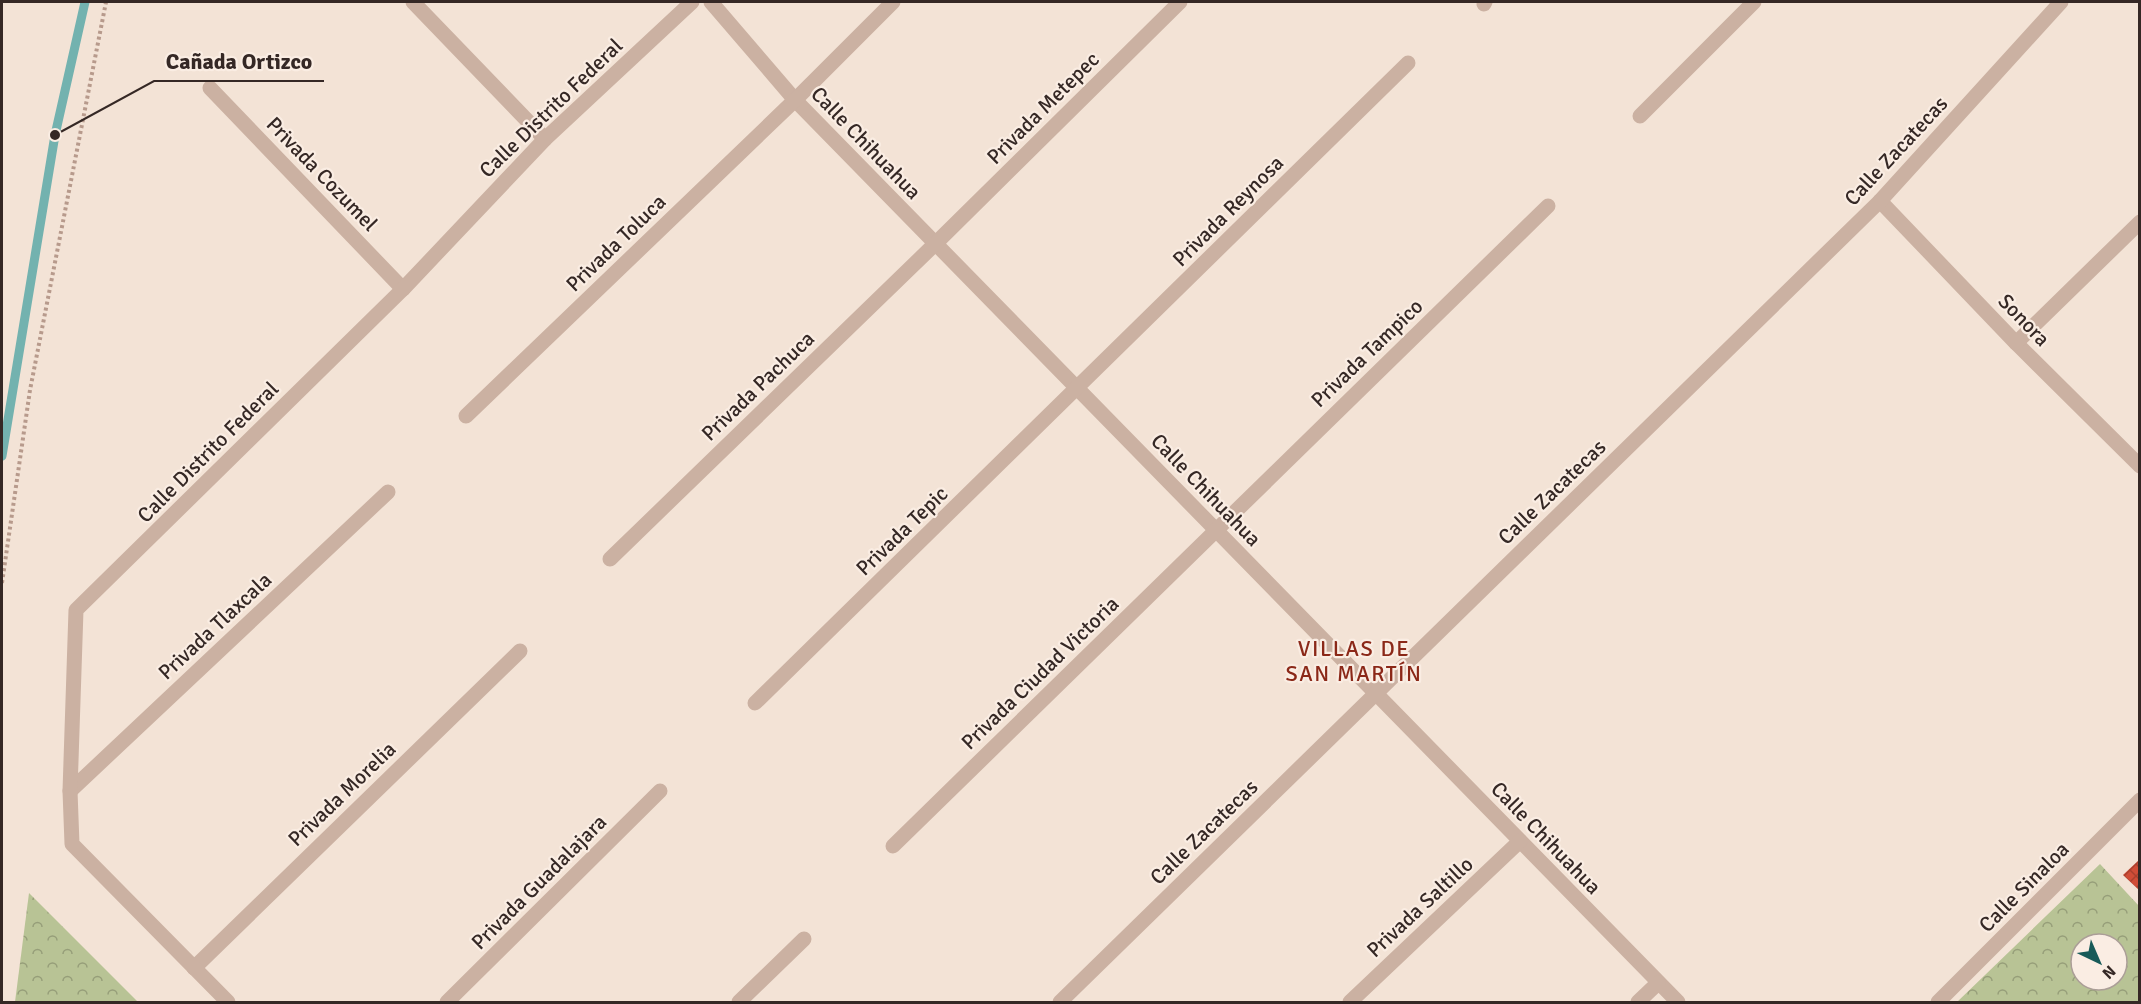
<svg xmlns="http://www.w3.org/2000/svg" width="2141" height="1004" font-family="Signika,sans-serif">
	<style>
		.forest { fill: url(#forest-crowns); fill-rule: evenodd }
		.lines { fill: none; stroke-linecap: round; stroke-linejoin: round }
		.stream { stroke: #73b2af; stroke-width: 9 }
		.building { fill: url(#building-cross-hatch) }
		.path { stroke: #b79a8c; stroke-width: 4; stroke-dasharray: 3 3; stroke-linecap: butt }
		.minor { stroke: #cbb1a2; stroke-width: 15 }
		.labels { text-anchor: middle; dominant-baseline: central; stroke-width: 4.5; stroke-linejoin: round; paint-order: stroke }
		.street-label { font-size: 21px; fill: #352825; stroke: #faede3 }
		.neighbourhood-label { font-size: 22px; letter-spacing: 1.5px; fill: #8b2818; stroke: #faede3 }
		.leader { fill: none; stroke: #352825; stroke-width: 2 }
		.callout-dot { fill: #352825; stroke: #faede3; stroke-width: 2 }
		.callout-label { font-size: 22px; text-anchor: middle; font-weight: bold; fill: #352825; stroke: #faede3; stroke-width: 4.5; stroke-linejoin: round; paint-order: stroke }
	</style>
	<defs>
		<pattern id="forest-crowns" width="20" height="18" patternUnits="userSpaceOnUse" patternTransform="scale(1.5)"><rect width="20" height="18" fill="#b8c395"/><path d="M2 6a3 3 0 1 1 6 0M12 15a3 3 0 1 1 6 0" fill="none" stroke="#969e79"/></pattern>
		<pattern id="building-cross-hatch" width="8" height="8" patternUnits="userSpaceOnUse" patternTransform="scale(1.5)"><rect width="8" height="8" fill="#d04d37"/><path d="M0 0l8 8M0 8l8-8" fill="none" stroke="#aa402e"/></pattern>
	</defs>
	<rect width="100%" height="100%" fill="#f3e3d6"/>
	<g class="forest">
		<path d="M2100,864L2139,906V1002H1957ZM2081,944H2117V980H2081Z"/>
		<path d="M29,893L138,1002H15Z"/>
	</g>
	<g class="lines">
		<path class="stream" d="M2,456L55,135L85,2"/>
	</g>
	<path class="building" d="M2140,859V891L2123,875Z"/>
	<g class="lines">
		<path class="path" d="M2,583L30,390L106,2"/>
		<g class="minor">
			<path d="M413,2L545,139"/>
			<path d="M711,2L795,100L1678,1002"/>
			<path d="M1484,4L1485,2"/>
			<path d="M210,88L403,289"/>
			<path d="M1640,116L1754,2"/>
			<path d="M1880,201L2016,343L2140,466"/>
			<path d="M2016,343L2140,222"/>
			<path d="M466,416L795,100L893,2"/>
			<path d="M610,559L935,244L1180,2"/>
			<path d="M755,703L1408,63"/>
			<path d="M70,791L388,492"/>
			<path d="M893,846L1548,206"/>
			<path d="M194,968L520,651"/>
			<path d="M228,1002L72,844L70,791L76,610L403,289L545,139L692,2"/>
			<path d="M447,1002L660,791"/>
			<path d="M739,1002L804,939"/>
			<path d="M1060,1002L1880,201L2061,2"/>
			<path d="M1350,1002L1520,841"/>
			<path d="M1638,1002L1658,983"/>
			<path d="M1938,1002L2140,800"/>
		</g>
	</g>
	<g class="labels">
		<g class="street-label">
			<text transform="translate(551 108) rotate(-44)">Calle Distrito Federal</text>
			<text transform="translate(1043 108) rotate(-45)">Privada Metepec</text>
			<text transform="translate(866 143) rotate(46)">Calle Chihuahua</text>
			<text transform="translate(1896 151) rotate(-47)">Calle Zacatecas</text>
			<text transform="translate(322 174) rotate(46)">Privada Cozumel</text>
			<text transform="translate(1228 211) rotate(-45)">Privada Reynosa</text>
			<text transform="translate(616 243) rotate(-44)">Privada Toluca</text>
			<text transform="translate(2024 320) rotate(46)">Sonora</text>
			<text transform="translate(1367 353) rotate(-44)">Privada Tampico</text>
			<text transform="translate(758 386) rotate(-44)">Privada Pachuca</text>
			<text transform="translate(208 452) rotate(-45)">Calle Distrito Federal</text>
			<text transform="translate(1206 490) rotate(46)">Calle Chihuahua</text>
			<text transform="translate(1552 492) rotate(-44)">Calle Zacatecas</text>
			<text transform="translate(902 531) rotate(-44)">Privada Tepic</text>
			<text transform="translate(215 626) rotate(-43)">Privada Tlaxcala</text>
			<text transform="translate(1040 673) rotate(-44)">Privada Ciudad Victoria</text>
			<text transform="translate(342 794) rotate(-44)">Privada Morelia</text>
			<text transform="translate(1204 832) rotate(-44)">Calle Zacatecas</text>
			<text transform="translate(1546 838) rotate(46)">Calle Chihuahua</text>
			<text transform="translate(539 882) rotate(-45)">Privada Guadalajara</text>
			<text transform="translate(2024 887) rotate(-45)">Calle Sinaloa</text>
			<text transform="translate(1420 907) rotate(-43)">Privada Saltillo</text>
		</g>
		<g class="neighbourhood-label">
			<text x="1354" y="648">VILLAS DE<tspan x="1354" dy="25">SAN MARTÍN</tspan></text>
		</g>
	</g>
	<path class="leader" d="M55 135L154 81H324"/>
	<circle class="callout-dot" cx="55" cy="135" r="6"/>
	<g class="callout-label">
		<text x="239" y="69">Cañada Ortizco</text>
	</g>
	<rect width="2141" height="1004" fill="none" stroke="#352825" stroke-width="6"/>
	<g transform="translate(2099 962) rotate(136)"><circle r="28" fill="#faede3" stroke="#ab9e97" stroke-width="1.5"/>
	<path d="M0-4.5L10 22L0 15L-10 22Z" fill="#175a58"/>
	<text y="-9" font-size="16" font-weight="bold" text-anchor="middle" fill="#352825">N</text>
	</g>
</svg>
